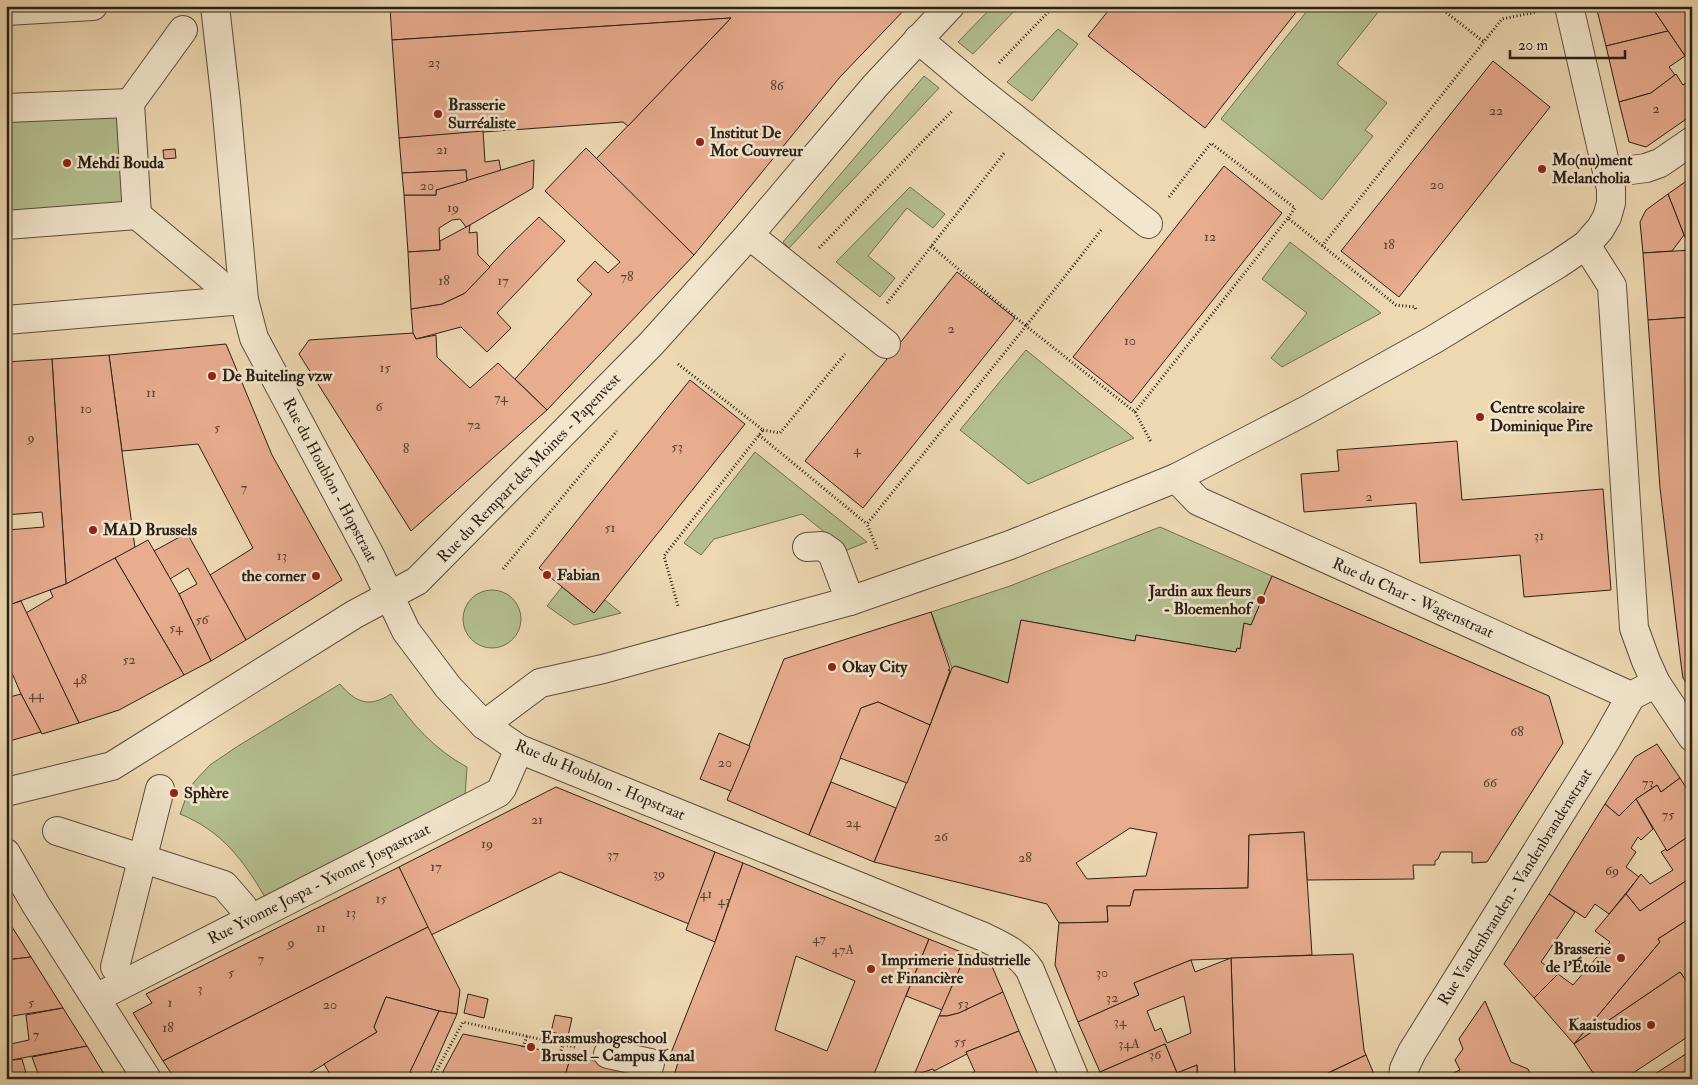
<svg xmlns="http://www.w3.org/2000/svg" width="1698" height="1085" font-family="'IM FELL Double Pica',serif">
	<style>
		.green { fill: #b4bf8f; stroke: #6f6f52 }
		.building { fill: #e8ac8f; stroke: #2a1f16; fill-rule: evenodd }
		.lines { fill: none; stroke-linecap: round; stroke-linejoin: round }
		.minor-casing { stroke: #5b4d3d; stroke-width: 30 }
		.path { stroke: #2a1f16; stroke-width: 3; stroke-dasharray: 1 2.5; stroke-linecap: butt }
		.minor { stroke: #f3e6cd; stroke-width: 28 }
		.poi-dot { fill: #8f2418; stroke: #f3e6cd; stroke-width: 2 }
		.labels { text-anchor: middle; dominant-baseline: central; stroke-width: 5; stroke-linejoin: round; paint-order: stroke }
		.number-label { font-size: 14px; fill: #5a4234 }
		.poi-label { font-size: 16px; font-weight: bold; fill: #2a1f16; stroke: #f3e6cd; text-anchor: start }
		.street-label { font-size: 16px; fill: #2a1f16; stroke: #f3e6cd }
	</style>
	<rect width="100%" height="100%" fill="#edd8b2"/>
	<filter id="stains"><feTurbulence type="fractalNoise" baseFrequency=".004" numOctaves="4"/><feColorMatrix values="0 0 0 0 .2 0 0 0 0 .09 0 0 0 0 .02 0 0 0 .5 -.17"/></filter>
	<radialGradient id="worn" r=".72"><stop offset=".6" stop-color="#630" stop-opacity="0"/><stop offset="1" stop-color="#630" stop-opacity=".3"/></radialGradient>
	<g class="green">
		<path d="M993,6H1019L973,54L958,42Z"/>
		<path d="M1311,6H1383L1337,64L1387,103L1365,130L1373,136L1322,200L1221,119Z"/>
		<path d="M1058,29L1078,44L1032,101L1007,82Z"/>
		<path d="M924,76L939,88L789,248L783,242Z"/>
		<path d="M124,106L132,210L6,219V115Z"/>
		<path d="M910,187L945,214L933,228L907,208L868,256L895,278L880,297L836,262Z"/>
		<path d="M1290,242L1381,313L1282,367L1271,358L1307,313L1262,279Z"/>
		<path d="M1026,350L1134,438L1028,484L960,430Z"/>
		<path d="M755,452L867,542L847,550L802,514L714,539L701,555L684,543Z"/>
		<path d="M1160,527L1272,576L1251,625L1244,623L1240,649L1237,648L1236,652L1136,635L1135,641L1021,620L1008,683L956,666L952,668L931,612L1010,586Z"/>
		<path d="M562,587L594,613L605,600L621,613L574,625L547,606Z"/>
		<circle cx="492" cy="619" r="29"/>
		<path d="M340,684C356,703 369,708 391,694C412,724 435,750 467,767L465,796L265,897C243,860 222,831 180,814L188,792L194,782L210,765L238,746Z"/>
	</g>
	<g class="building">
		<path d="M390,6H908L840,77L694,255L596,159L731,18L392,40Z"/>
		<path d="M1112,6H1301L1205,128L1088,36Z"/>
		<path d="M1596,6H1645L1647,8L1651,6L1668,31L1606,46Z"/>
		<path d="M1651,6H1692V51L1685,56Z"/>
		<path d="M731,18L628,126L623,122L399,138L392,40Z"/>
		<path d="M1668,31L1685,56L1669,67L1675,75L1651,93L1619,102L1606,46Z"/>
		<path d="M1493,61L1550,107L1399,297L1341,251Z"/>
		<path d="M1676,74L1683,85L1692,79V115L1646,147L1629,142L1619,102L1651,93Z"/>
		<path d="M483,131L485,162L499,160L501,171L467,181L466,170L402,173L399,138Z"/>
		<path d="M586,148L694,255L547,410L515,379L592,294L577,280L595,261L608,273L620,262L545,191Z"/>
		<path d="M175,149L176,158L164,159L163,150Z"/>
		<path d="M534,160L533,188L470,225L466,227L460,219L452,220L439,228L440,250L408,252L404,195H436V190Z"/>
		<path d="M1224,166L1282,213L1131,403L1073,357Z"/>
		<path d="M466,170L467,181L436,190V195H404L402,173Z"/>
		<path d="M1692,177V238L1688,241L1684,235L1668,194Z"/>
		<path d="M1668,194L1684,235L1672,251L1643,253L1640,222L1646,210Z"/>
		<path d="M539,217L565,241L497,313L511,328L487,352L461,327L416,339L413,333L411,309L442,304L465,293L507,248Z"/>
		<path d="M470,225L469,233L477,232L478,255L490,267L465,293L442,304L411,309L408,252L440,250V241Z"/>
		<path d="M1692,250V317L1648,320L1643,253Z"/>
		<path d="M957,272L1015,318L863,508L805,461Z"/>
		<path d="M1692,317V691L1683,678L1681,664L1660,488L1648,320Z"/>
		<path d="M413,333L416,339L436,335L437,357L470,388L498,363L547,410L411,531L299,354L309,340Z"/>
		<path d="M226,344L272,455L342,580L246,640L210,575L253,548L198,444L122,451L109,355Z"/>
		<path d="M109,355L135,548L66,584L52,359Z"/>
		<path d="M52,359L66,584L12,604L7,530L44,527L42,512L6,515V362Z"/>
		<path d="M690,380L745,424L594,613L539,568Z"/>
		<path d="M1457,441L1462,500L1603,489L1611,590L1524,597L1520,555L1420,563L1416,503L1304,512L1301,474L1339,471L1337,450Z"/>
		<path d="M6,530L10,565H6Z"/>
		<path d="M187,533L246,640L211,661L179,594L197,584L188,568L170,579L154,551Z"/>
		<path d="M148,540L179,594L211,661L184,675L115,558Z"/>
		<path d="M115,558L184,675L119,710L79,723L26,613L53,597L50,590L66,584Z"/>
		<path d="M6,565H10L11,580L6,581Z"/>
		<path d="M1272,576L1549,696L1563,743L1487,862L1472,863V852H1441L1438,859L1435,861V865H1413L1414,879L1307,880L1304,832L1249,835L1248,888L1134,890L1130,906H1107L1108,922L1059,923L1047,904L874,862L930,725L952,668L955,666L1008,683L1021,620L1135,641L1136,635L1236,652L1237,648L1240,649L1244,623L1251,625ZM1130,828L1157,833L1146,876L1087,879L1076,863Z"/>
		<path d="M21,601L79,723L42,734L21,694L6,659V606Z"/>
		<path d="M931,612L950,669L948,670L950,671L930,725L878,702L861,708L809,835L727,800L784,659Z"/>
		<path d="M21,694L41,732L6,742V698Z"/>
		<path d="M878,702L930,725L907,783L840,758L861,708Z"/>
		<path d="M719,733L750,746L731,791L700,779Z"/>
		<path d="M1657,744L1680,778L1661,792L1657,785L1636,799L1619,816L1605,804L1635,757Z"/>
		<path d="M1680,778L1692,797V834L1667,851L1636,799L1657,785L1661,792Z"/>
		<path d="M831,782L896,808L874,862L809,835Z"/>
		<path d="M556,787L715,852L689,924L560,872L431,935L399,867Z"/>
		<path d="M1636,799L1653,829L1641,840L1638,837L1631,848L1636,852L1626,867L1639,877L1609,914L1595,904L1585,918L1549,894L1605,804L1619,816Z"/>
		<path d="M1304,832L1312,955L1191,960L1134,983L1139,995L1078,1022L1055,965L1059,923L1108,922L1107,906H1130L1134,890L1248,888L1249,835Z"/>
		<path d="M1692,834V877L1640,911L1626,894L1641,874L1650,884L1673,870L1661,852L1666,849L1667,851Z"/>
		<path d="M715,852L743,863L715,942L686,930Z"/>
		<path d="M743,863L929,939L872,1079H673L679,1059L669,1058L715,942ZM796,956L855,981L827,1051L775,1030Z"/>
		<path d="M399,867L428,927L163,1061L133,1013L152,1003L146,994Z"/>
		<path d="M1692,877V917L1658,939L1660,942L1574,1044L1534,998L1558,974L1573,985L1610,942L1595,931L1626,894L1640,911Z"/>
		<path d="M1549,894L1575,912L1541,962L1558,974L1534,998L1504,964Z"/>
		<path d="M1692,917V989L1680,972L1574,1044L1660,942L1658,939Z"/>
		<path d="M6,919H7L31,957L6,960Z"/>
		<path d="M428,927L460,990L457,1014L439,1011L386,997L374,1027L377,1032L300,1079H175L163,1061Z"/>
		<path d="M929,939L966,954L942,1010L906,996Z"/>
		<path d="M966,954L991,964L1003,992L959,1013L947,1016H939Z"/>
		<path d="M1353,954L1364,1050L1366,1055L1315,1079H1235L1231,958Z"/>
		<path d="M31,957L63,1008L6,1017V960Z"/>
		<path d="M1231,958L1235,1079H1197V1065L1177,1073L1165,1044L1100,1072L1078,1022L1139,995L1134,983L1161,972L1191,960L1195,972ZM1184,996L1191,1033L1167,1043L1161,1028L1155,1031L1147,1011Z"/>
		<path d="M1680,972L1692,989V1034L1624,1079H1597L1574,1044Z"/>
		<path d="M1003,992L1019,1031L966,1052L967,1054L934,1071L933,1069L914,1075L939,1016H947L959,1013Z"/>
		<path d="M468,994L488,999L484,1018L464,1013Z"/>
		<path d="M386,997L439,1011L407,1079H333L324,1064L377,1032L374,1027Z"/>
		<path d="M1485,1001L1511,1062L1528,1069L1533,1079H1440L1460,1070L1455,1060L1463,1049L1459,1039Z"/>
		<path d="M63,1008L87,1046L6,1061V1045L29,1040L26,1015Z"/>
		<path d="M439,1011L457,1014L428,1079H422L410,1072Z"/>
		<path d="M555,1015L572,1018L568,1036L551,1032Z"/>
		<path d="M1019,1031L1040,1079H963L962,1077L975,1072L966,1052Z"/>
		<path d="M463,1034L571,1056L564,1079H439Z"/>
		<path d="M1165,1044L1177,1073L1197,1065V1079H1103L1100,1072Z"/>
		<path d="M87,1046L107,1079H40L32,1057Z"/>
		<path d="M1692,1050V1079H1647Z"/>
		<path d="M1366,1055L1376,1079H1323L1322,1076Z"/>
		<path d="M571,1056L624,1067L621,1079H564Z"/>
		<path d="M22,1059L26,1073L7,1076L8,1079H6V1061Z"/>
	</g>
	<g class="lines">
		<defs>
			<g id="minor">
				<path d="M215,6L226,103L244,300L254,338L371,557L406,631L448,687L484,725L519,749L984,937C1002,946 1019,953 1030,970L1075,1079"/>
				<path d="M6,11L93,6"/>
				<path d="M918,39L975,87L1148,224"/>
				<path d="M6,108L130,103"/>
				<path d="M1608,173L1646,168L1660,163L1692,141"/>
				<path d="M137,215L216,281"/>
				<path d="M6,225L137,215L130,103L183,30"/>
				<path d="M749,235L886,344"/>
				<path d="M1586,245L1612,286L1634,628L1646,661L1656,683L1692,737"/>
				<path d="M6,320L244,300"/>
				<path d="M1176,478L1198,501L1631,696L1656,683"/>
				<path d="M807,547L822,546L832,553L850,601"/>
				<path d="M484,725L540,683L603,669L850,601L1010,545L1176,478L1305,411L1433,340L1558,264L1586,245L1600,229L1607,217L1611,203V189L1569,6"/>
				<path d="M6,792L112,766L355,614L417,581L651,344L749,235L875,86L950,6"/>
				<path d="M57,831L224,885L243,907"/>
				<path d="M6,853L36,905L147,1079"/>
				<path d="M115,967L160,789"/>
				<path d="M96,998L498,793L502,788L519,749"/>
				<path d="M608,1054L650,1063L645,1079"/>
				<path d="M1403,1079L1404,1069L1412,1052L1605,742L1631,696"/>
			</g>
		</defs>
		<use href="#minor" class="minor-casing"/>
		<g class="path">
			<path d="M1438,6L1484,42"/>
			<path d="M999,63L1054,6"/>
			<path d="M1169,197L1211,143L1295,208L1288,218"/>
			<path d="M931,246L1026,326L1102,229"/>
			<path d="M1322,246L1502,19L1536,12"/>
			<path d="M819,248L952,111"/>
			<path d="M887,303L1005,152"/>
			<path d="M678,364L763,430L664,556L678,606"/>
			<path d="M1135,412L1288,218L1396,305L1415,307L1416,310"/>
			<path d="M763,430L780,433L845,354"/>
			<path d="M759,435L867,524"/>
			<path d="M877,549L867,524L1026,326L1135,412L1151,442"/>
			<path d="M503,569L617,431"/>
			<path d="M523,1047L527,1036"/>
			<path d="M560,1054L563,1044"/>
			<path d="M432,1079L463,1022L575,1047"/>
		</g>
		<use href="#minor" class="minor"/>
	</g>
	<g class="poi-dot">
		<circle cx="438" cy="114" r="5"/>
		<circle cx="700" cy="142" r="5"/>
		<circle cx="67" cy="163" r="5"/>
		<circle cx="1542" cy="169" r="5"/>
		<circle cx="212" cy="376" r="5"/>
		<circle cx="1480" cy="417" r="5"/>
		<circle cx="93" cy="530" r="5"/>
		<circle cx="547" cy="575" r="5"/>
		<circle cx="316" cy="576" r="5"/>
		<circle cx="1261" cy="600" r="5"/>
		<circle cx="832" cy="667" r="5"/>
		<circle cx="174" cy="793" r="5"/>
		<circle cx="1621" cy="958" r="5"/>
		<circle cx="871" cy="969" r="5"/>
		<circle cx="1651" cy="1025" r="5"/>
		<circle cx="531" cy="1047" r="5"/>
	</g>
	<g class="labels">
		<g class="number-label">
			<text x="434" y="62">23</text>
			<text x="777" y="85">86</text>
			<text x="1656" y="108">2</text>
			<text x="1496" y="110">22</text>
			<text x="442" y="149">21</text>
			<text x="1437" y="184">20</text>
			<text x="427" y="185">20</text>
			<text x="453" y="207">19</text>
			<text x="1210" y="236">12</text>
			<text x="1389" y="244">18</text>
			<text x="627" y="276">78</text>
			<text x="444" y="280">18</text>
			<text x="503" y="280">17</text>
			<text x="951" y="328">2</text>
			<text x="1130" y="340">10</text>
			<text x="385" y="367">15</text>
			<text x="151" y="392">11</text>
			<text x="501" y="397">74</text>
			<text x="379" y="406">6</text>
			<text x="86" y="408">10</text>
			<text x="474" y="424">72</text>
			<text x="217" y="427">5</text>
			<text x="31" y="437">9</text>
			<text x="677" y="446">53</text>
			<text x="406" y="448">8</text>
			<text x="857" y="449">4</text>
			<text x="244" y="487">7</text>
			<text x="1369" y="496">2</text>
			<text x="610" y="527">51</text>
			<text x="1539" y="535">31</text>
			<text x="282" y="555">13</text>
			<text x="202" y="619">56</text>
			<text x="176" y="627">54</text>
			<text x="129" y="659">52</text>
			<text x="80" y="679">48</text>
			<text x="36" y="694">44</text>
			<text x="1517" y="731">68</text>
			<text x="725" y="762">20</text>
			<text x="1490" y="782">66</text>
			<text x="1648" y="782">73</text>
			<text x="1668" y="814">75</text>
			<text x="537" y="819">21</text>
			<text x="853" y="822">24</text>
			<text x="941" y="836">26</text>
			<text x="487" y="843">19</text>
			<text x="613" y="854">37</text>
			<text x="1025" y="857">28</text>
			<text x="436" y="866">17</text>
			<text x="1612" y="870">69</text>
			<text x="659" y="873">39</text>
			<text x="706" y="893">41</text>
			<text x="381" y="898">15</text>
			<text x="724" y="900">43</text>
			<text x="351" y="912">13</text>
			<text x="321" y="927">11</text>
			<text x="819" y="938">47</text>
			<text x="291" y="942">9</text>
			<text x="843" y="949">47A</text>
			<text x="261" y="958">7</text>
			<text x="231" y="972">5</text>
			<text x="1102" y="972">30</text>
			<text x="200" y="988">3</text>
			<text x="1112" y="997">32</text>
			<text x="31" y="1002">5</text>
			<text x="170" y="1002">1</text>
			<text x="963" y="1003">53</text>
			<text x="330" y="1004">20</text>
			<text x="1120" y="1021">34</text>
			<text x="168" y="1027">18</text>
			<text x="36" y="1034">7</text>
			<text x="960" y="1041">55</text>
			<text x="1129" y="1043">34A</text>
			<text x="1155" y="1054">36</text>
		</g>
		<g class="poi-label">
			<text x="448" y="105">Brasserie<tspan x="448" dy="18">Surréaliste</tspan></text>
			<text x="710" y="133">Institut De<tspan x="710" dy="18">Mot Couvreur</tspan></text>
			<text x="1552" y="160">Mo(nu)ment<tspan x="1552" dy="18">Melancholia</tspan></text>
			<text x="77" y="163">Mehdi Bouda</text>
			<text x="222" y="376">De Buiteling vzw</text>
			<text x="1490" y="408">Centre scolaire<tspan x="1490" dy="18">Dominique Pire</tspan></text>
			<text x="103" y="530">MAD Brussels</text>
			<text x="557" y="575">Fabian</text>
			<text x="306" y="576" text-anchor="end">the corner</text>
			<text x="1251" y="591" text-anchor="end">Jardin aux fleurs<tspan x="1251" dy="18">- Bloemenhof</tspan></text>
			<text x="842" y="667">Okay City</text>
			<text x="184" y="793">Sphère</text>
			<text x="1611" y="949" text-anchor="end">Brasserie<tspan x="1611" dy="18">de l'Étoile</tspan></text>
			<text x="881" y="960">Imprimerie Industrielle<tspan x="881" dy="18">et Financière</tspan></text>
			<text x="1641" y="1025" text-anchor="end">Kaaistudios</text>
			<text x="541" y="1038">Erasmushogeschool<tspan x="541" dy="18">Brussel – Campus Kanal</tspan></text>
		</g>
		<g class="street-label">
			<text transform="translate(529 468) rotate(-46)">Rue du Rempart des Moines - Papenvest</text>
			<text transform="translate(330 480) rotate(62)">Rue du Houblon - Hopstraat</text>
			<text transform="translate(1413 598) rotate(24)">Rue du Char - Wagenstraat</text>
			<text transform="translate(600 780) rotate(23)">Rue du Houblon - Hopstraat</text>
			<text transform="translate(319 884) rotate(-27)">Rue Yvonne Jospa - Yvonne Jospastraat</text>
			<text transform="translate(1515 887) rotate(-58)">Rue Vandenbranden - Vandenbrandenstraat</text>
		</g>
	</g>
	<rect width="1698" height="1085" fill="none" stroke="#edd8b2" stroke-width="25"/>
	<rect x="8" y="8" width="1683" height="1070" fill="none" stroke="#2a1f16" stroke-width="2.5"/>
	<rect x="12" y="12" width="1673" height="1060" fill="none" stroke="#2a1f16"/>
	<path d="M1510 50v8h115v-8" fill="none" stroke="#2a1f16" stroke-width="2.5"/>
	<text x="1518" y="50" font-size="15" fill="#2a1f16" stroke="#f3e6cd" stroke-width="4" paint-order="stroke">20 m</text>
	<rect width="100%" height="100%" filter="url(#stains)"/>
	<rect width="100%" height="100%" fill="url(#worn)"/>
</svg>
